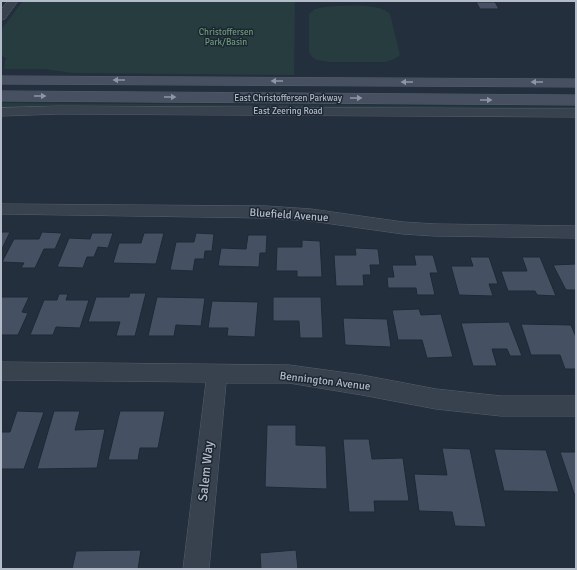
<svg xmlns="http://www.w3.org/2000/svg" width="577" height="570" font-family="Signika,sans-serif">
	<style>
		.green { fill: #263c3f }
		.building { fill: #455162; stroke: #1f2835 }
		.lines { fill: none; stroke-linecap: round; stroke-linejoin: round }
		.street-casing { stroke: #565f6c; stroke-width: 1 }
		.secondary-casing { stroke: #565f6c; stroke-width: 1 }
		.street { fill: #38414e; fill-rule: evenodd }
		.secondary { fill: #465061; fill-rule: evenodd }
		.oneway { fill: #8e96a5 }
		.labels { text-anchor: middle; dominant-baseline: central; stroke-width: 3; stroke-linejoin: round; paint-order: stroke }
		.far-park-label { font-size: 9px; fill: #6b9a76; stroke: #1d2633 }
		.far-street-label { font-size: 9px; fill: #b4bcc9; stroke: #1d2633 }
		.street-label { font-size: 11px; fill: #b4bcc9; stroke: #1d2633 }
		.near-street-label { font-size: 13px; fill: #b4bcc9; stroke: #1d2633 }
	</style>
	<rect width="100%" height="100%" fill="#242f3e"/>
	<g class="green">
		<path d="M23,1H295L294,75L73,73L44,69H4L5,60L7,59L1,55V30Z"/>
		<path d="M324,7C340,6 379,2 390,14L400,55L394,59L386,62H329L317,60L312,57L309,52V14L315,9Z"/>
		<path d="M1,103L576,107V109L53,105L1,109Z"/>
	</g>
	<g class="building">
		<path d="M476,2H495L499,9H480Z"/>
		<path d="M1,232H10L1,251Z"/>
		<path d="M42,232L62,233L55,249H44L35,268H21L24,263L2,262L14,239H39Z"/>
		<path d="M92,233H113L108,248L98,247L94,257H87L83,268L57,267L69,238L90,239Z"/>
		<path d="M144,233H164L156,264L113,263L119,243H141Z"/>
		<path d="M196,233L214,234L212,251H205L204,259H195L193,271L170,270L176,242H194Z"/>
		<path d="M248,235H267L266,253H260L259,267L218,266L221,248L246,249Z"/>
		<path d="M302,240L320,241L322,277H297V271H276L277,247H302Z"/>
		<path d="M355,248L378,249L380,265H370L371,275H363L364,286H336L334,255H356Z"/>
		<path d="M414,255H433L438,273H430L435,295H417L416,288H388L387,277H394L392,265H416Z"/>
		<path d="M470,257H489L498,284H489L493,296L459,295L451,266H473Z"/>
		<path d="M522,257H540L556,296L537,295L535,291H508L501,271H527Z"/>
		<path d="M576,264V290H566L553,265Z"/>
		<path d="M130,293H146L135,336H116L120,322H88L96,297H129Z"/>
		<path d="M59,294H68L66,300H89L80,328L56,327L53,335H30L44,300H57Z"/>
		<path d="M1,297H29L22,312L28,313L18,335H1Z"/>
		<path d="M157,297L205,298L201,326L176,325L174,336H148Z"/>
		<path d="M273,297H321L323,338H300L299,321H273Z"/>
		<path d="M212,301L258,302L255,337L227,336L228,328H208Z"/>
		<path d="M419,309L421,315L441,314L453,357L427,358L422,340H398L392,310Z"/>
		<path d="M343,318L387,319L391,347L345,345Z"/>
		<path d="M509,322L522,356H510L507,349H492L497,366H473L461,323Z"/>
		<path d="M521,324L571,325L576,337V369H565L560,355H531Z"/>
		<path d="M17,411L44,412L24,469H1V432H10Z"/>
		<path d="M54,411H80L75,430L105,429L97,468L37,469Z"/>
		<path d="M120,411H165L158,448H140L138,460H108Z"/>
		<path d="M267,425H296V445L326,446L327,489L265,487Z"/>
		<path d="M343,439H369L372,459L403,458L409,501H374L375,512H349Z"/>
		<path d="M442,448L470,449L486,527L455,526L452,512L419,511L414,474L447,475Z"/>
		<path d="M494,449L546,450L559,492L504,491Z"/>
		<path d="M560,452H576V499Z"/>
		<path d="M141,550L138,569H72L76,551Z"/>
		<path d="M296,550L298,569H261L260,553Z"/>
	</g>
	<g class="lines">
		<defs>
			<g id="street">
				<path d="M8,1H18L5,19L1,20V10Z"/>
				<path d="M59,106L576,109V117L59,114L1,116V108Z"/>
				<path d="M1,204L266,206L311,209L403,222L435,224L576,226V238L435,236L403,234L311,221L266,218L1,214Z"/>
				<path d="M1,362L289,365L362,375L436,389L501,396H576V416H501L436,409L362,395L289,383H226L209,569H183L206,382L1,380Z"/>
			</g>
			<g id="secondary">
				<path d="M1,76L576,79V87L1,84Z"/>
				<path d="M1,91L576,95V105L1,101Z"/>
			</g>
		</defs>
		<use href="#street" class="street-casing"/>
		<use href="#secondary" class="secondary-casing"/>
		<use href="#street" class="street"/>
		<use href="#secondary" class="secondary"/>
	</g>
	<defs><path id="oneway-solid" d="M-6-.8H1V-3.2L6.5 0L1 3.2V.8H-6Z"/></defs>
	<g class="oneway">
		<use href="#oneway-solid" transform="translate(119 80) rotate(-180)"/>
		<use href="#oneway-solid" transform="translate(277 81) rotate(-180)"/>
		<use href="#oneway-solid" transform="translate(407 82) rotate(-180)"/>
		<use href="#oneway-solid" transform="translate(537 82) rotate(-180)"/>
		<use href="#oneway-solid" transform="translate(40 96)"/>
		<use href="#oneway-solid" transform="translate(170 97)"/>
		<use href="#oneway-solid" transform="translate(356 98)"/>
		<use href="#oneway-solid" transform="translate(486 100)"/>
	</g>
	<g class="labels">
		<g class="far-park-label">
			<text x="226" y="32">Christoffersen<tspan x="226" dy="10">Park/Basin</tspan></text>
		</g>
		<g class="far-street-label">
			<text x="288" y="98">East Christoffersen Parkway</text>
			<text x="288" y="111">East Zeering Road</text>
		</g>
		<g class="street-label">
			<text transform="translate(289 215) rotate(4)">Bluefield Avenue</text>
			<text transform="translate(325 381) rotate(7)">Bennington Avenue</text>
		</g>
		<g class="near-street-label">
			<text transform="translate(206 471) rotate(-84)">Salem Way</text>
		</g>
	</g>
	<rect width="577" height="570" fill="none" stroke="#b4bcc9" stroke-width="4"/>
</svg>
